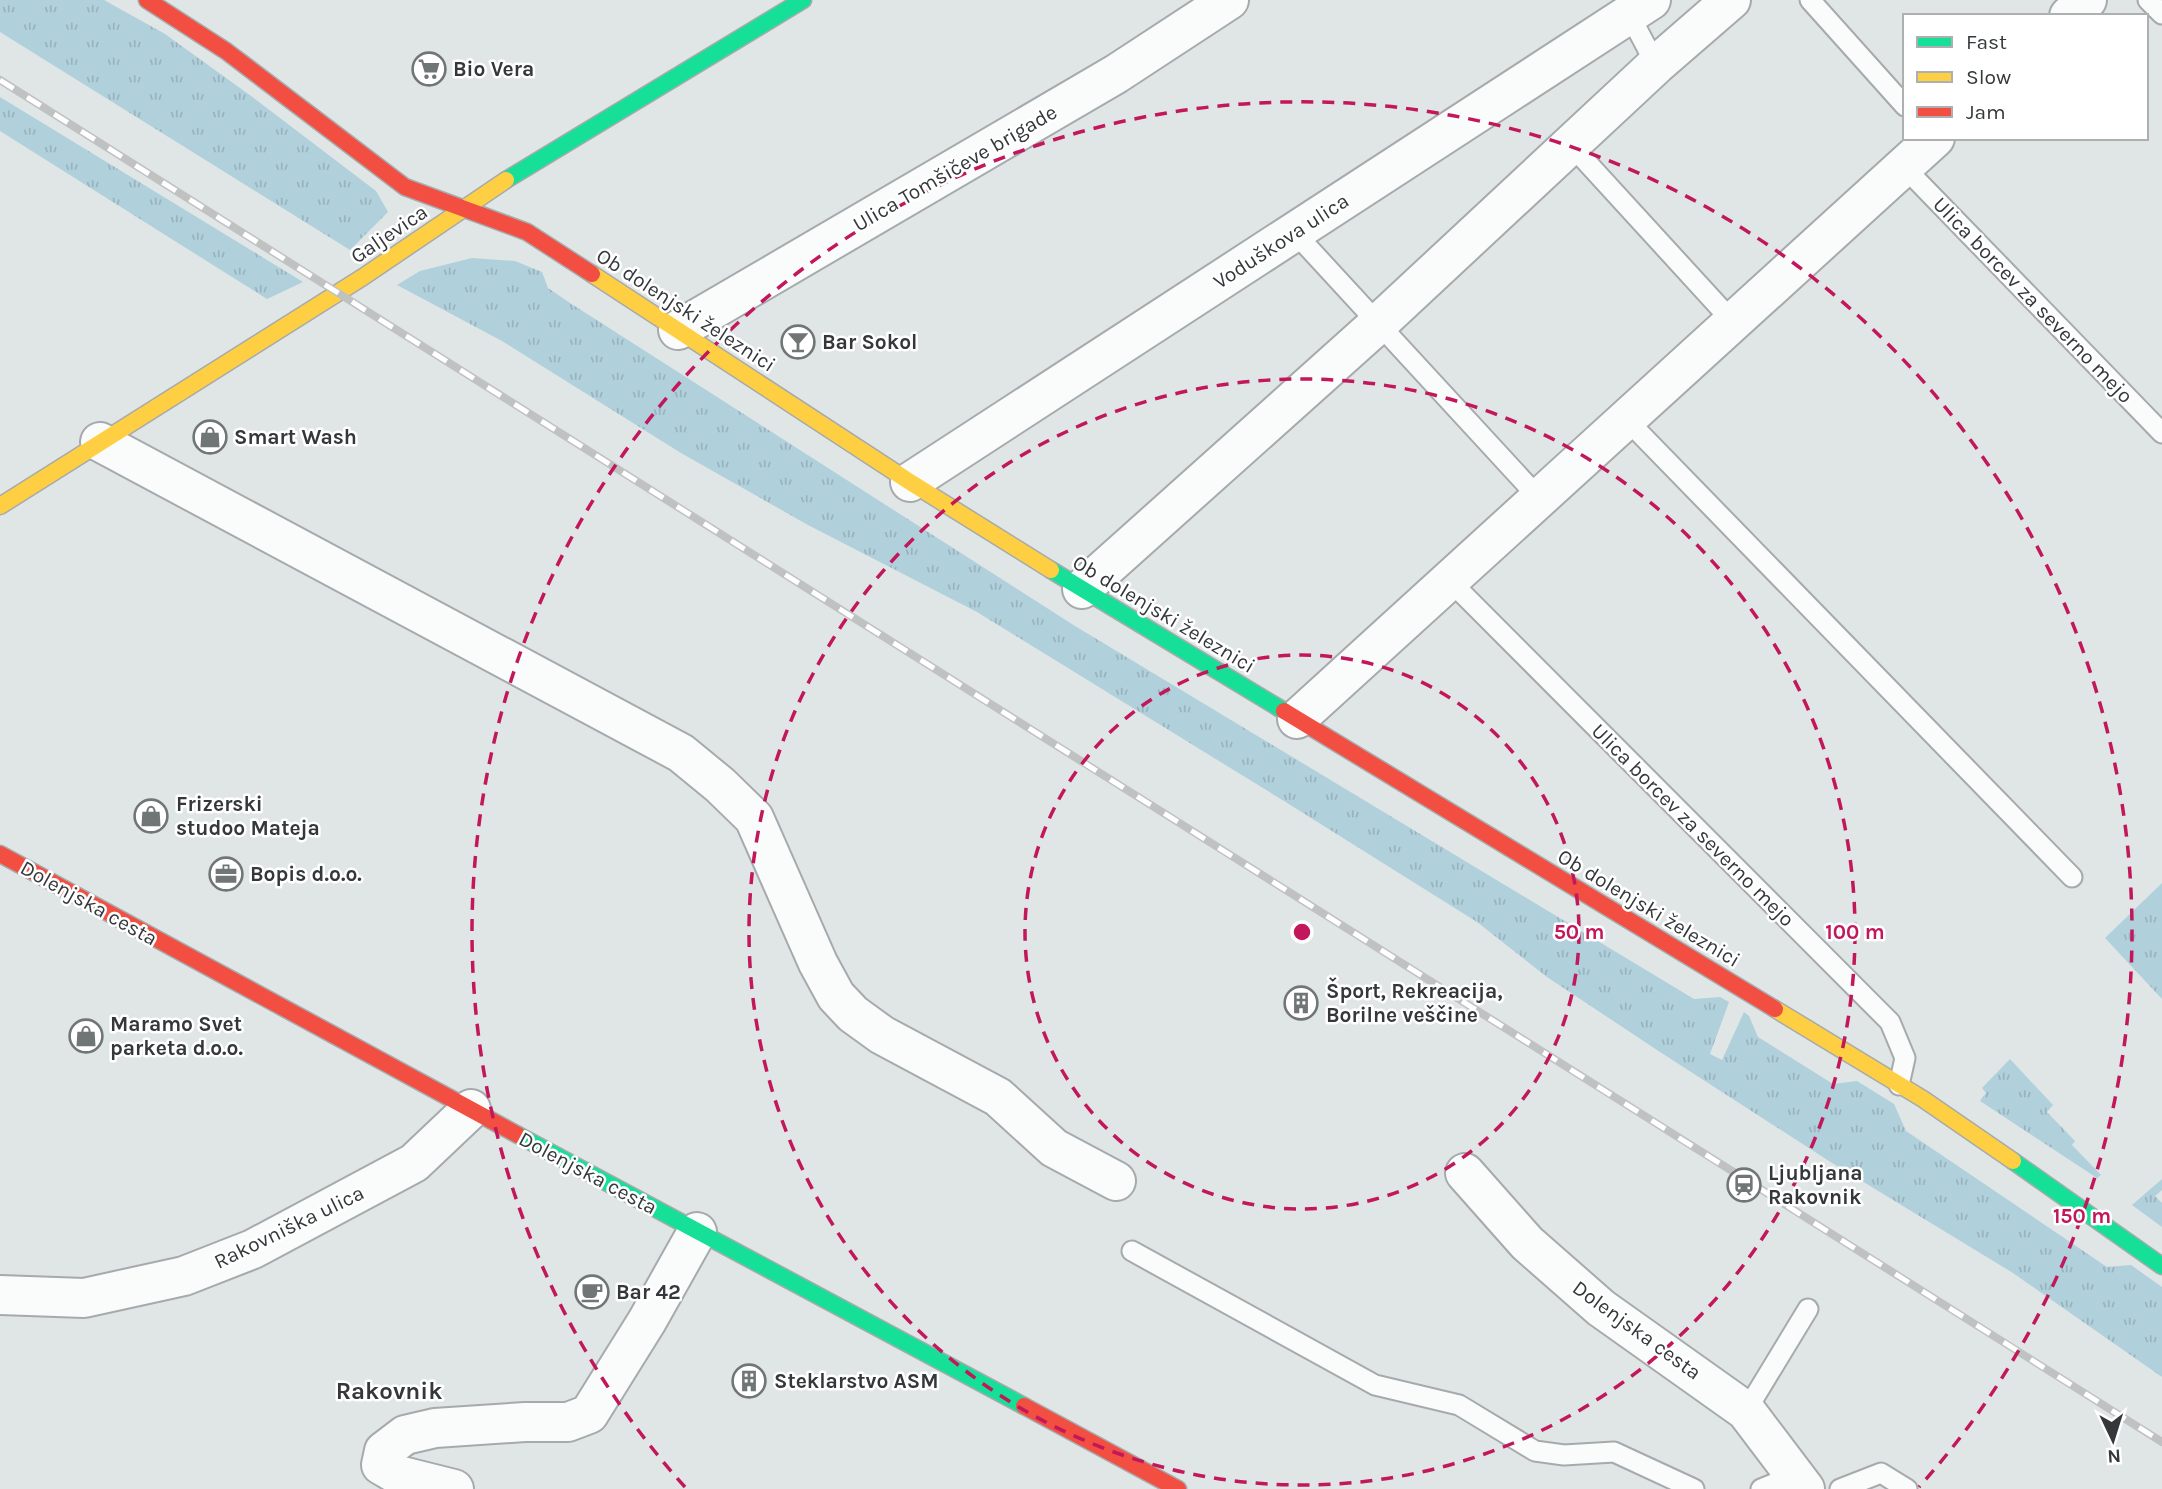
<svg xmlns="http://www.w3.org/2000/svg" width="2162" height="1489" font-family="Karla,sans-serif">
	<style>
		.grass { fill: url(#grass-tufts) }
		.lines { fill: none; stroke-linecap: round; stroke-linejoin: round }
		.lane-casing { stroke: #a6aaac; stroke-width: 23 }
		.street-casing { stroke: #a6aaac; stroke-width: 42 }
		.fast-casing { stroke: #a6aaac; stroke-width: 19 }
		.slow-casing { stroke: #a6aaac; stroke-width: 19 }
		.jam-casing { stroke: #a6aaac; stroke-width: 19 }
		.lane { stroke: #fafbfb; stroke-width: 19 }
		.street { stroke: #fafbfb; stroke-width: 38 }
		.fast { stroke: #16e098; stroke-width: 16 }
		.slow { stroke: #ffcf43; stroke-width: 16 }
		.jam { stroke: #f24e42; stroke-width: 16 }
		.rail-casing { stroke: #c0c1c1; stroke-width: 8 }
		.rail { stroke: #fff; stroke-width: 5; stroke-dasharray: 16; stroke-linecap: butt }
		.ring { fill: none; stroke: #c2185b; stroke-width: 3.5; stroke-dasharray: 12 9 }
		.labels { text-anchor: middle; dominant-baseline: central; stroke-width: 5; stroke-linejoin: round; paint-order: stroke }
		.poi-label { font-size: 21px; font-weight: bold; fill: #34383a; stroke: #fff; text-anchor: start }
		.street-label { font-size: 21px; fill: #34383a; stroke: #fff }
		.quarter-label { font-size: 24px; font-weight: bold; fill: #34383a; stroke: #fff }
		.centre { fill: #c2185b; stroke: #fff; stroke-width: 3.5 }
		.ring-label { font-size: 21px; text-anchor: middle; font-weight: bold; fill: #c2185b; stroke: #fff; stroke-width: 5; stroke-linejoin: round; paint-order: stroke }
	</style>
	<defs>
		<pattern id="grass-tufts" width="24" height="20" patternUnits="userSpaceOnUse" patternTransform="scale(1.75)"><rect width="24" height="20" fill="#b0d0dc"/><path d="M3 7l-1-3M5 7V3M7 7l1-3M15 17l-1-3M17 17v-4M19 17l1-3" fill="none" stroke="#98b3be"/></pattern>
	</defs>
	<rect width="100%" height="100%" fill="#e0e5e6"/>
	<g class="grass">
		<path d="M0,0H104L165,34L251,96L376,191L388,212L350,250L0,32Z"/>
		<path d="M0,97L303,282L267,299L0,131Z"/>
		<path d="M472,258L515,261L542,272L548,288L570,303L1075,626L1694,999L1720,997L1729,1002L1710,1054L1722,1060L1744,1012L1749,1016L1758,1037L1833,1084L1857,1081L1894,1104L1906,1131L2107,1267L2131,1265L2162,1287V1377L2013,1273L1829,1161L1657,1050L1547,977L1477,922L1284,801L977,612L808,525L681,453L502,341L397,285L420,271Z"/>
		<path d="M2162,883V999L2105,938Z"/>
		<path d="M2010,1059L2053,1105L2047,1112L2075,1141L2072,1145L2101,1175L2097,1178L1980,1101L1986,1093L1982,1088Z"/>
		<path d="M2162,1179V1190L2155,1196L2162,1203V1227L2132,1205Z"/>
	</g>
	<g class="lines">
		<defs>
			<g id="lane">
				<path d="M1810,0L1905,106"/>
				<path d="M2148,0L2162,14"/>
				<path d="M1627,10L1656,65"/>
				<path d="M1571,145L1733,322"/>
				<path d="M1904,167L2162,433"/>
				<path d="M1294,232L1539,498"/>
				<path d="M1626,419L2072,877"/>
				<path d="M1449,580L1890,1022L1905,1058L1899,1085"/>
				<path d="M1132,1251L1375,1385L1459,1405L1535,1451L1564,1455L1614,1452L1694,1489"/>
				<path d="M1746,1411L1808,1309"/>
				<path d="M1761,1489L1795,1475"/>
				<path d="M1840,1489L1881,1473L1907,1489"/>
			</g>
			<g id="street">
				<path d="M2069,16L2087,0"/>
				<path d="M678,330L1116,74L1229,0"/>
				<path d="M100,442L681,753L720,785L754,818L818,963L836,996L853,1014L882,1035L998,1097L1054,1148L1116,1181"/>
				<path d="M910,482L1651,0"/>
				<path d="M1082,589L1378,324L1656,65L1731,0"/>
				<path d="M1297,719L1935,138"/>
				<path d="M1465,1173L1527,1243L1601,1308L1746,1411L1805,1489"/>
				<path d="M0,1295L84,1298L184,1276L253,1249L414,1163L471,1109"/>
				<path d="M454,1489L398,1475L381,1465L384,1451L405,1435L435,1428L525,1422H568L589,1414L647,1321L697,1232"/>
			</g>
			<g id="fast">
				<path d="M506,180L803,0"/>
				<path d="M1051,570L1284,711"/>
				<path d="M518,1135L1024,1406"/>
				<path d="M2013,1161L2162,1266"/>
			</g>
			<g id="slow">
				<path d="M592,274L910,482L1051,570"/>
				<path d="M0,506L363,277L506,180"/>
				<path d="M1775,1009L1923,1099L2013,1161"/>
			</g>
			<g id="jam">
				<path d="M147,0L226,51L405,187L527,232L592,274"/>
				<path d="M1284,711L1775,1009"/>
				<path d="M0,854L518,1135"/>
				<path d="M1024,1406L1178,1489"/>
			</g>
		</defs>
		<use href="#lane" class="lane-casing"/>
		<use href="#street" class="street-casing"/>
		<use href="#fast" class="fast-casing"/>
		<use href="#slow" class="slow-casing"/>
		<use href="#jam" class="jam-casing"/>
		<use href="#lane" class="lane"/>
		<use href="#street" class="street"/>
		<use href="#fast" class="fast"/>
		<use href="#slow" class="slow"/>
		<use href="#jam" class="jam"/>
		<defs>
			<path id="rail" d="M0,80L2162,1442"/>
		</defs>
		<use href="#rail" class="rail-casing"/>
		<use href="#rail" class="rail"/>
	</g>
	<g class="ring">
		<circle cx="1302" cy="932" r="277"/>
		<circle cx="1302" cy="932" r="553"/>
		<path d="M685 1487A830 830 0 1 1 1919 1487"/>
	</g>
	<defs>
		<symbol id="supermarket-ring" viewBox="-11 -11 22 22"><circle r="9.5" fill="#fff" stroke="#707576" stroke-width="1.5"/><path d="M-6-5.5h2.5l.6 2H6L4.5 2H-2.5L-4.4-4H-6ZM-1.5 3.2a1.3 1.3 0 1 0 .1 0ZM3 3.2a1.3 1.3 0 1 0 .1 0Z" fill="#707576"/></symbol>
		<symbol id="bar-ring" viewBox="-11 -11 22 22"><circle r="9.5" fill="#fff" stroke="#707576" stroke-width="1.5"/><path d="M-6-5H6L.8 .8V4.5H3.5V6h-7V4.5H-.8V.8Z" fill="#707576"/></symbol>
		<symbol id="shop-ring" viewBox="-11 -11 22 22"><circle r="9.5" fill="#fff" stroke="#707576" stroke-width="1.5"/><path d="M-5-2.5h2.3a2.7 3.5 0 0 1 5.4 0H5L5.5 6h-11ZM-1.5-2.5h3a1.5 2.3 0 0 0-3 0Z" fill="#707576"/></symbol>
		<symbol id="office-ring" viewBox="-11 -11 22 22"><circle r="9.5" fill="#fff" stroke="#707576" stroke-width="1.5"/><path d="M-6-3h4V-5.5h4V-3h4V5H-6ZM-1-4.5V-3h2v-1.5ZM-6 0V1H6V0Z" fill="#707576"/></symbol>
		<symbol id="building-ring" viewBox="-11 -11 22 22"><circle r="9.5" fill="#fff" stroke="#707576" stroke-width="1.5"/><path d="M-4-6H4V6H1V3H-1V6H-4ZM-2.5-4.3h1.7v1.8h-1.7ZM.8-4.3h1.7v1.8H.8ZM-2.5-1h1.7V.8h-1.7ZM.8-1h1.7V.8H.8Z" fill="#707576"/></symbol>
		<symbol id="station-ring" viewBox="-11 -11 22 22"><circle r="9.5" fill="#fff" stroke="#707576" stroke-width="1.5"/><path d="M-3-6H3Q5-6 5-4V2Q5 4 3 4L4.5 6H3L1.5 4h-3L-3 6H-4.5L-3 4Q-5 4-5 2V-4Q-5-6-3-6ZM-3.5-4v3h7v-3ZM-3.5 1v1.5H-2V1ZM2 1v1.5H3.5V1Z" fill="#707576"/></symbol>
		<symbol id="cafe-ring" viewBox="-11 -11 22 22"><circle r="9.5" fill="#fff" stroke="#707576" stroke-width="1.5"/><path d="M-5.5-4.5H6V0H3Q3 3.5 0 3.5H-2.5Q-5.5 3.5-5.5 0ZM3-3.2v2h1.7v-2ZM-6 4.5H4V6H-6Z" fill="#707576"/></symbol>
	</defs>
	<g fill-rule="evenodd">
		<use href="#supermarket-ring" x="410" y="50" width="38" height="38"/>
		<use href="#bar-ring" x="779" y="323" width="38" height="38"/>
		<use href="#shop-ring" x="191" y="418" width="38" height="38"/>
		<use href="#shop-ring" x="132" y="797" width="38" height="38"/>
		<use href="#office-ring" x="207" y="855" width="38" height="38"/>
		<use href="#building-ring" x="1282" y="984" width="38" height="38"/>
		<use href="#shop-ring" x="67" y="1017" width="38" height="38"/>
		<use href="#station-ring" x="1725" y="1166" width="38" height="38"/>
		<use href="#cafe-ring" x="573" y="1273" width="38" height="38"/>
		<use href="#building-ring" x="730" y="1362" width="38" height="38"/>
	</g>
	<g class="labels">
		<g class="poi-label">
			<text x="453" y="69">Bio Vera</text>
			<text x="822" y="342">Bar Sokol</text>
			<text x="234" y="437">Smart Wash</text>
			<text x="176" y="804">Frizerski<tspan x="176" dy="24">studoo Mateja</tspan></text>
			<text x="250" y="874">Bopis d.o.o.</text>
			<text x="1326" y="991">Šport, Rekreacija,<tspan x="1326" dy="24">Borilne veščine</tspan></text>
			<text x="110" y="1024">Maramo Svet<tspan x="110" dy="24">parketa d.o.o.</tspan></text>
			<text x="1768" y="1173">Ljubljana<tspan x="1768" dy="24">Rakovnik</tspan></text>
			<text x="616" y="1292">Bar 42</text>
			<text x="774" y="1381">Steklarstvo ASM</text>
		</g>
		<g class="street-label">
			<text transform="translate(955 168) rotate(-30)">Ulica Tomšičeve brigade</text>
			<text transform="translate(389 234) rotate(-34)">Galjevica</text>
			<text transform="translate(1281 241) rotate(-33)">Voduškova ulica</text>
			<text transform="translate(2033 300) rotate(46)">Ulica borcev za severno mejo</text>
			<text transform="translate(686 310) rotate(33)">Ob dolenjski železnici</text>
			<text transform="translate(1164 614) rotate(31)">Ob dolenjski železnici</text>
			<text transform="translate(1693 825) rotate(45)">Ulica borcev za severno mejo</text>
			<text transform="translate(89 903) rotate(29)">Dolenjska cesta</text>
			<text transform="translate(1649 908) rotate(31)">Ob dolenjski železnici</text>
			<text transform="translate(588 1173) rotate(28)">Dolenjska cesta</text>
			<text transform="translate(289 1227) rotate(-26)">Rakovniška ulica</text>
			<text transform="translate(1637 1330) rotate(36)">Dolenjska cesta</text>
		</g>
		<g class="quarter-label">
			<text x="389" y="1391">Rakovnik</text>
		</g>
	</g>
	<circle cx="1302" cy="932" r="10" class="centre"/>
	<g class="ring-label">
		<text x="1579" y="939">50 m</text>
		<text x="1855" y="939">100 m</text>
		<text x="2082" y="1223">150 m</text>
	</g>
	<rect x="1903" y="14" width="245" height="126" fill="#ffffff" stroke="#aeafb0" stroke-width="2"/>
	<rect x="1917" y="37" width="35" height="10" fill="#16e098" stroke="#aeafb0" stroke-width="2"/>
	<text x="1966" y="49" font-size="21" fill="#34383a">Fast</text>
	<rect x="1917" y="72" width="35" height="10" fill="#ffcf43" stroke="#aeafb0" stroke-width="2"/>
	<text x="1966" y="84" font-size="21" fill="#34383a">Slow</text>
	<rect x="1917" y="107" width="35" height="10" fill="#f24e42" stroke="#aeafb0" stroke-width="2"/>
	<text x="1966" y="119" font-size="21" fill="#34383a">Jam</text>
	<g transform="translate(2113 1440) rotate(176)" stroke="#ffffff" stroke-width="5" paint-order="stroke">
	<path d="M0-5L12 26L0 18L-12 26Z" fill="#34383a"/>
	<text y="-10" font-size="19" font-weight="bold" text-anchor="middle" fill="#34383a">N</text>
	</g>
</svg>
